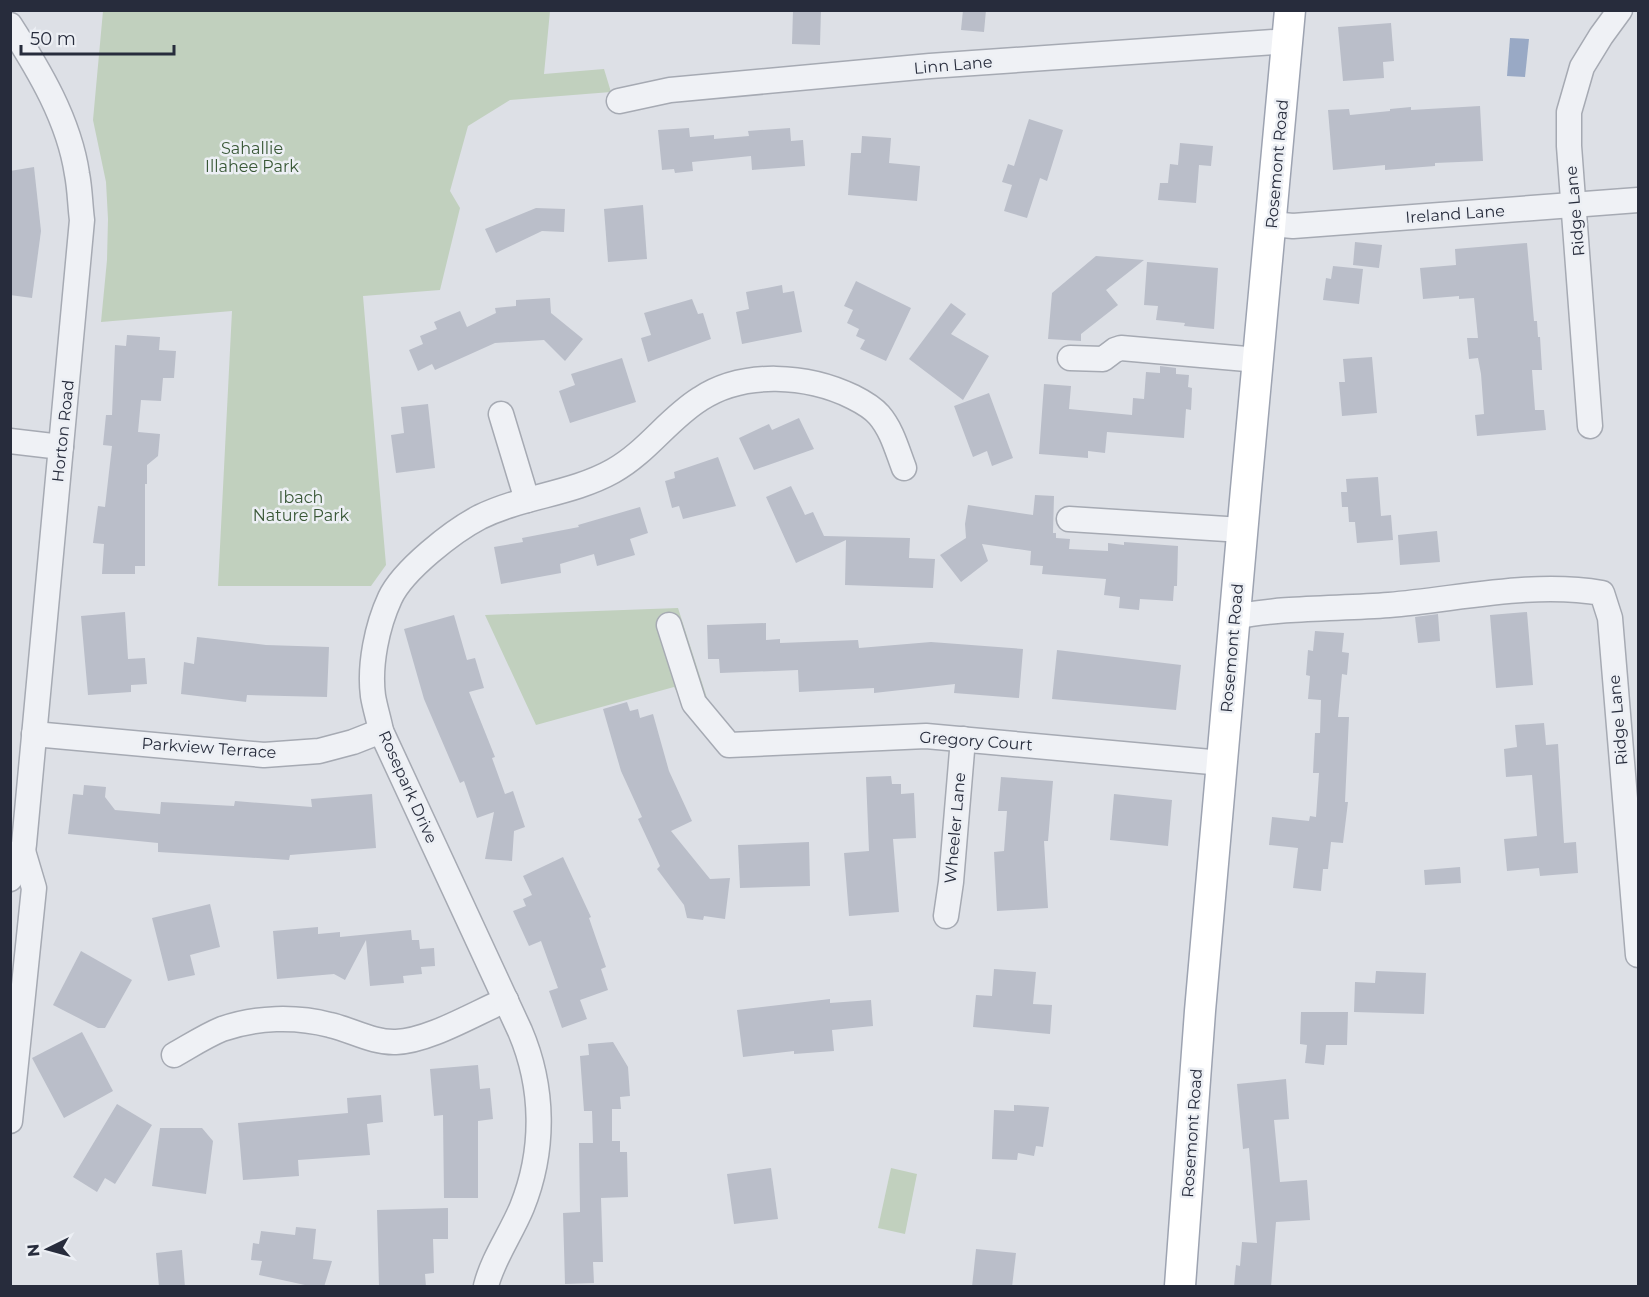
<svg xmlns="http://www.w3.org/2000/svg" width="1649" height="1297" font-family="Montserrat,sans-serif">
	<style>
		.green { fill: #c1d0be }
		.water { fill: #99a9c5 }
		.building { fill: #babec9 }
		.lines { fill: none; stroke-linecap: round; stroke-linejoin: round }
		.minor-casing { stroke: #a6aab3; stroke-width: 27 }
		.major-casing { stroke: #9da3b1; stroke-width: 33 }
		.minor { stroke: #eff1f5; stroke-width: 24 }
		.major { stroke: #fff; stroke-width: 30 }
		.labels { text-anchor: middle; dominant-baseline: central; stroke-width: 5; stroke-linejoin: round; paint-order: stroke }
		.street-label { font-size: 16px; fill: #272c3c; stroke: #eceff4 }
		.park-label { font-size: 16px; fill: #385735; stroke: #eceff4 }
	</style>
	<rect width="100%" height="100%" fill="#dde0e6"/>
	<g class="green">
		<path d="M103,11H550L544,74L604,69L611,92L510,100L468,126L450,191L460,208L440,290L363,296L386,565L371,586H218L232,311L101,322L107,260L108,219L106,182L93,120Z"/>
		<path d="M678,608L707,698L690,716L674,687L536,725L485,615Z"/>
		<path d="M891,1168L917,1174L905,1234L878,1228Z"/>
	</g>
	<path class="water" d="M1510,38L1529,39L1525,77L1507,76Z"/>
	<g class="building">
		<path d="M793,10H821L820,45L792,44Z"/>
		<path d="M963,10H986L984,32L961,30Z"/>
		<path d="M1391,23L1394,61L1383,62L1384,78L1343,81L1338,27Z"/>
		<path d="M1480,106L1483,161L1435,163V166L1385,170V165L1333,170L1328,110L1349,109L1350,115L1390,111V109L1411,107V110Z"/>
		<path d="M1029,119L1063,130L1047,181L1040,178L1027,218L1004,211L1012,185L1002,182L1008,164L1014,166Z"/>
		<path d="M689,128L690,137L714,135V139L749,136L748,131L790,128L791,141L803,140L805,166L752,170L751,156L692,162L693,171L675,173L674,169L662,170L658,130Z"/>
		<path d="M862,136L891,138L889,163L920,166L917,201L848,195L851,153H861Z"/>
		<path d="M1180,143L1213,146L1211,166L1199,165L1196,203L1158,200L1160,183H1168L1170,164L1178,165Z"/>
		<path d="M34,167L41,231L32,298L10,295V171Z"/>
		<path d="M643,205L647,259L608,262L604,209Z"/>
		<path d="M536,208L565,209L564,232L542,231L496,253L485,229Z"/>
		<path d="M1355,242L1382,245L1379,268L1353,265Z"/>
		<path d="M1527,243L1534,321H1537L1538,337H1540L1542,370H1532L1535,410H1544L1546,430L1477,436L1475,415L1484,414L1481,374L1478,358L1469,359L1467,338H1478L1474,298L1459,299V296L1423,299L1420,268L1456,265L1455,249Z"/>
		<path d="M1096,256L1144,260L1106,290L1118,305L1081,334V341L1048,339L1052,293Z"/>
		<path d="M1147,262L1218,268L1214,329L1184,326L1185,323L1156,320L1158,306L1144,305Z"/>
		<path d="M1333,266L1363,269L1359,304L1323,300L1326,278L1331,279Z"/>
		<path d="M856,281L911,308L886,361L860,349L865,340L856,336L859,329L847,323L853,310L844,306Z"/>
		<path d="M782,285L783,293L794,291L802,332L742,344L736,312L749,309L746,292Z"/>
		<path d="M550,298L551,313L583,339L565,361L544,340L495,343L435,370L432,364L418,371L409,350L423,344L420,336L437,329L434,322L460,311L467,327L496,313L495,308L516,306V300Z"/>
		<path d="M692,299L698,314L703,313L711,339L648,362L641,338L651,335L644,313Z"/>
		<path d="M951,303L966,314L951,334L989,356L963,400L909,359Z"/>
		<path d="M127,335L160,337L159,350L176,351L174,378H163L161,401L141,400L138,432L160,434L158,456L147,465V484H145V566H135V574H102L104,544L93,543L98,506L105,507L112,446L103,445L106,415H112L115,345L126,346Z"/>
		<path d="M1372,357L1377,413L1342,416L1339,382H1345L1343,359Z"/>
		<path d="M622,358L636,402L570,423L559,391L575,385L571,374Z"/>
		<path d="M1160,366L1176,368V374L1189,375L1188,387L1192,388L1191,410L1186,409L1184,438L1107,432L1105,453L1088,451V458L1039,454L1044,384L1071,386L1069,409L1132,415L1133,398L1144,399L1146,372L1160,373Z"/>
		<path d="M989,393L1013,458L992,466L987,451L973,457L954,406Z"/>
		<path d="M428,404L435,468L396,473L391,435L404,433L401,407Z"/>
		<path d="M799,418L814,449L754,470L739,438L769,424L772,430Z"/>
		<path d="M718,457L736,506L683,519L679,506L672,508L665,481L675,478L674,472Z"/>
		<path d="M1378,477L1381,516L1391,515L1393,540L1357,543L1355,522H1349L1348,507H1342L1341,492H1347L1346,479Z"/>
		<path d="M791,486L805,515L813,512L824,536L910,538L909,558L935,559L933,588L845,585L846,540L796,563L766,497Z"/>
		<path d="M1035,495L1054,496L1053,533H1056V538L1070,539L1069,549L1108,551V543L1124,545V542L1178,546L1177,586H1174L1173,601L1140,599L1139,610L1119,608L1120,597L1104,595L1106,579L1042,574L1043,566L1030,565L1031,551L982,544L988,561L961,582L940,555L966,538L965,524L968,505L1033,515Z"/>
		<path d="M640,507L648,533L630,539L635,555L597,566L594,554L560,564L561,573L501,584L494,547L523,542L522,538L579,527L578,525Z"/>
		<path d="M1437,531L1440,562L1400,565L1398,535Z"/>
		<path d="M125,612L128,659L145,658L147,684L131,685V692L88,695L81,616Z"/>
		<path d="M1527,612L1533,685L1496,688L1490,615Z"/>
		<path d="M1438,614L1440,641L1418,643L1415,617Z"/>
		<path d="M454,615L467,660L475,658L484,688L469,692L495,757L492,758L505,794L513,791L525,827L514,831L512,861L485,859L494,812L477,818L464,781L460,783L424,699L404,629Z"/>
		<path d="M766,623V640L780,639V643L858,640L859,648L931,642L1023,649L1019,698L954,693L955,684L874,693V688L799,692L798,670L720,673L719,659H708L707,625Z"/>
		<path d="M1315,631L1344,633L1342,652L1349,653L1347,675L1342,674L1338,717H1349L1345,802H1348L1343,843L1331,842L1328,869H1323L1321,891L1293,888L1298,848L1269,845L1272,817L1309,821L1310,816L1316,817L1319,773H1313L1315,733H1320L1321,700L1308,699L1310,676L1306,675L1308,650L1313,651Z"/>
		<path d="M197,637L266,645L329,647L327,697L247,695L246,702L181,694L184,662L194,664Z"/>
		<path d="M1057,650L1181,665L1176,710L1052,699Z"/>
		<path d="M627,702L630,711L638,709L640,718L653,714L669,771L692,821L671,831L710,879L730,878L725,919L704,916L703,920L687,918L684,905L657,869L660,866L638,819L642,817L621,771L603,709Z"/>
		<path d="M1544,723L1546,745L1558,744L1564,843L1576,842L1578,873L1540,876L1539,868L1507,871L1504,839L1537,836L1532,775L1506,777L1504,749L1517,747L1515,725Z"/>
		<path d="M891,776L892,784H901V794L914,793L916,838L893,839L899,912L849,916L844,853L869,851L866,777Z"/>
		<path d="M1001,777L1053,781L1048,841H1044L1048,908L997,911L994,852L1004,851L1007,811H998Z"/>
		<path d="M84,785L106,787L105,797L115,810L160,814L161,802L234,806L235,801L312,807L311,799L372,794L376,848L290,855L289,860L158,852V843L68,834L73,794L83,795Z"/>
		<path d="M1114,794L1172,800L1168,846L1110,840Z"/>
		<path d="M809,842L810,886L740,888L738,845Z"/>
		<path d="M563,857L591,917L589,918L606,967L601,969L608,990L580,1000L587,1019L562,1028L549,991L558,988L541,941L529,946L513,911L526,906L523,899L532,895L523,876Z"/>
		<path d="M1460,867L1461,883L1425,885L1424,870Z"/>
		<path d="M210,904L220,947L190,955L195,975L168,981L152,918Z"/>
		<path d="M318,927V934L340,932V937L411,930L412,940H419L420,949L434,948L435,966L421,967L422,974L403,976L404,983L370,986L366,940L345,980L334,974L277,979L273,931Z"/>
		<path d="M81,951L132,980L105,1028H98L53,1005Z"/>
		<path d="M994,969L1036,972L1033,1004L1052,1005L1050,1034L973,1027L976,995L992,996Z"/>
		<path d="M1376,971L1426,973L1424,1014L1354,1012L1355,982L1375,983Z"/>
		<path d="M830,999V1003L871,1000L873,1026L832,1030L834,1051L794,1054V1051L743,1057L737,1010Z"/>
		<path d="M1301,1012H1348L1347,1045H1326L1324,1065L1305,1063L1307,1045L1300,1044Z"/>
		<path d="M82,1032L113,1091L64,1118L32,1058Z"/>
		<path d="M613,1042L628,1067L630,1096L620,1097L621,1109H612V1141H620V1152H627L628,1197L601,1198L603,1262H593L594,1283L565,1284L563,1213L580,1212L579,1143H593L592,1111H584L580,1056L589,1055L588,1044Z"/>
		<path d="M478,1065L480,1089L490,1088L493,1119L478,1121V1198H444L443,1115L434,1116L430,1069Z"/>
		<path d="M1286,1079L1289,1119L1274,1120L1280,1182L1307,1180L1310,1220L1276,1222L1271,1287H1234L1236,1265L1240,1266L1242,1242L1257,1243L1249,1148L1243,1149L1237,1084Z"/>
		<path d="M381,1095L383,1122L367,1124L370,1155L298,1160L299,1176L243,1180L238,1123L348,1113L347,1098Z"/>
		<path d="M117,1104L152,1125L115,1184L105,1178L97,1192L73,1177Z"/>
		<path d="M1014,1105L1049,1107L1043,1147L1036,1146L1034,1156L1018,1153L1017,1160L992,1159L994,1110L1014,1111Z"/>
		<path d="M160,1128H202L213,1141L206,1194L152,1186Z"/>
		<path d="M771,1168L778,1219L734,1224L727,1174Z"/>
		<path d="M448,1208V1239H433L434,1273L425,1274L426,1287H379L377,1210Z"/>
		<path d="M296,1227L316,1229L313,1259L332,1261L324,1287L305,1285L259,1275L262,1261L251,1260L253,1243L259,1244L261,1231L295,1235Z"/>
		<path d="M976,1249L1016,1253L1012,1287H972Z"/>
		<path d="M182,1250L185,1287H159L156,1253Z"/>
	</g>
	<g class="lines">
		<defs>
			<g id="minor">
				<path d="M10,25C39,70 69,120 77,174C80,189 80,205 82,220L24,844L23,851L10,879"/>
				<path d="M619,101L670,90L930,66L1288,41"/>
				<path d="M1271,224L1293,226L1638,200"/>
				<path d="M1070,358L1103,359L1115,350L1121,348L1258,360"/>
				<path d="M501,414L527,500"/>
				<path d="M1590,426L1569,146V112L1582,67L1601,36L1620,10"/>
				<path d="M10,441L61,447"/>
				<path d="M1069,519L1242,530"/>
				<path d="M1234,617C1285,607 1337,609 1389,605C1459,599 1532,581 1602,593L1610,618L1638,955"/>
				<path d="M669,625L694,703L729,745L926,736L1222,763"/>
				<path d="M34,734L264,755L319,751L353,742L381,731"/>
				<path d="M946,916L951,882L963,739"/>
				<path d="M174,1055C190,1046 205,1036 222,1029C256,1017 296,1016 330,1025C352,1030 373,1043 396,1042C429,1041 475,1013 506,1000"/>
				<path d="M10,1121L34,888L23,851"/>
				<path d="M486,1286C493,1258 511,1234 522,1207C545,1150 544,1087 520,1031L381,731C379,720 375,708 373,696C369,665 377,626 390,598C403,570 453,531 480,517C523,496 572,494 613,471C647,452 668,419 700,399C744,370 808,375 853,397C863,402 872,407 879,415C892,430 897,450 904,468"/>
			</g>
			<path id="major" d="M1180,1286L1200,1011L1246,489L1290,10"/>
		</defs>
		<use href="#minor" class="minor-casing"/>
		<use href="#major" class="major-casing"/>
		<use href="#minor" class="minor"/>
		<use href="#major" class="major"/>
	</g>
	<g class="labels">
		<g class="street-label">
			<text transform="translate(953 65) rotate(-5)">Linn Lane</text>
			<text transform="translate(1277 164) rotate(-85)">Rosemont Road</text>
			<text transform="translate(1575 211) rotate(-95)">Ridge Lane</text>
			<text transform="translate(1455 214) rotate(-4)">Ireland Lane</text>
			<text transform="translate(63 431) rotate(-84)">Horton Road</text>
			<text transform="translate(1232 648) rotate(-85)">Rosemont Road</text>
			<text transform="translate(1618 720) rotate(-95)">Ridge Lane</text>
			<text transform="translate(976 741) rotate(4)">Gregory Court</text>
			<text transform="translate(209 748) rotate(4)">Parkview Terrace</text>
			<text transform="translate(408 787) rotate(66)">Rosepark Drive</text>
			<text transform="translate(955 828) rotate(-85)">Wheeler Lane</text>
			<text transform="translate(1192 1133) rotate(-86)">Rosemont Road</text>
		</g>
		<g class="park-label">
			<text x="252" y="148">Sahallie<tspan x="252" dy="18">Illahee Park</tspan></text>
			<text x="301" y="497">Ibach<tspan x="301" dy="18">Nature Park</tspan></text>
		</g>
	</g>
	<rect width="1649" height="1297" fill="none" stroke="#272c3c" stroke-width="24"/>
	<g transform="translate(48 1249) rotate(265)" stroke="#eceff4" stroke-width="4.5" paint-order="stroke">
	<path d="M0-4.5L10 22L0 15L-10 22Z" fill="#272c3c"/>
	<text y="-9" font-size="16" font-weight="bold" text-anchor="middle" fill="#272c3c">N</text>
	</g>
	<path d="M21 45v9h153v-9" fill="none" stroke="#272c3c" stroke-width="3"/>
	<text x="30" y="45" font-size="18" fill="#272c3c" stroke="#eceff4" stroke-width="4.5" paint-order="stroke">50 m</text>
</svg>
